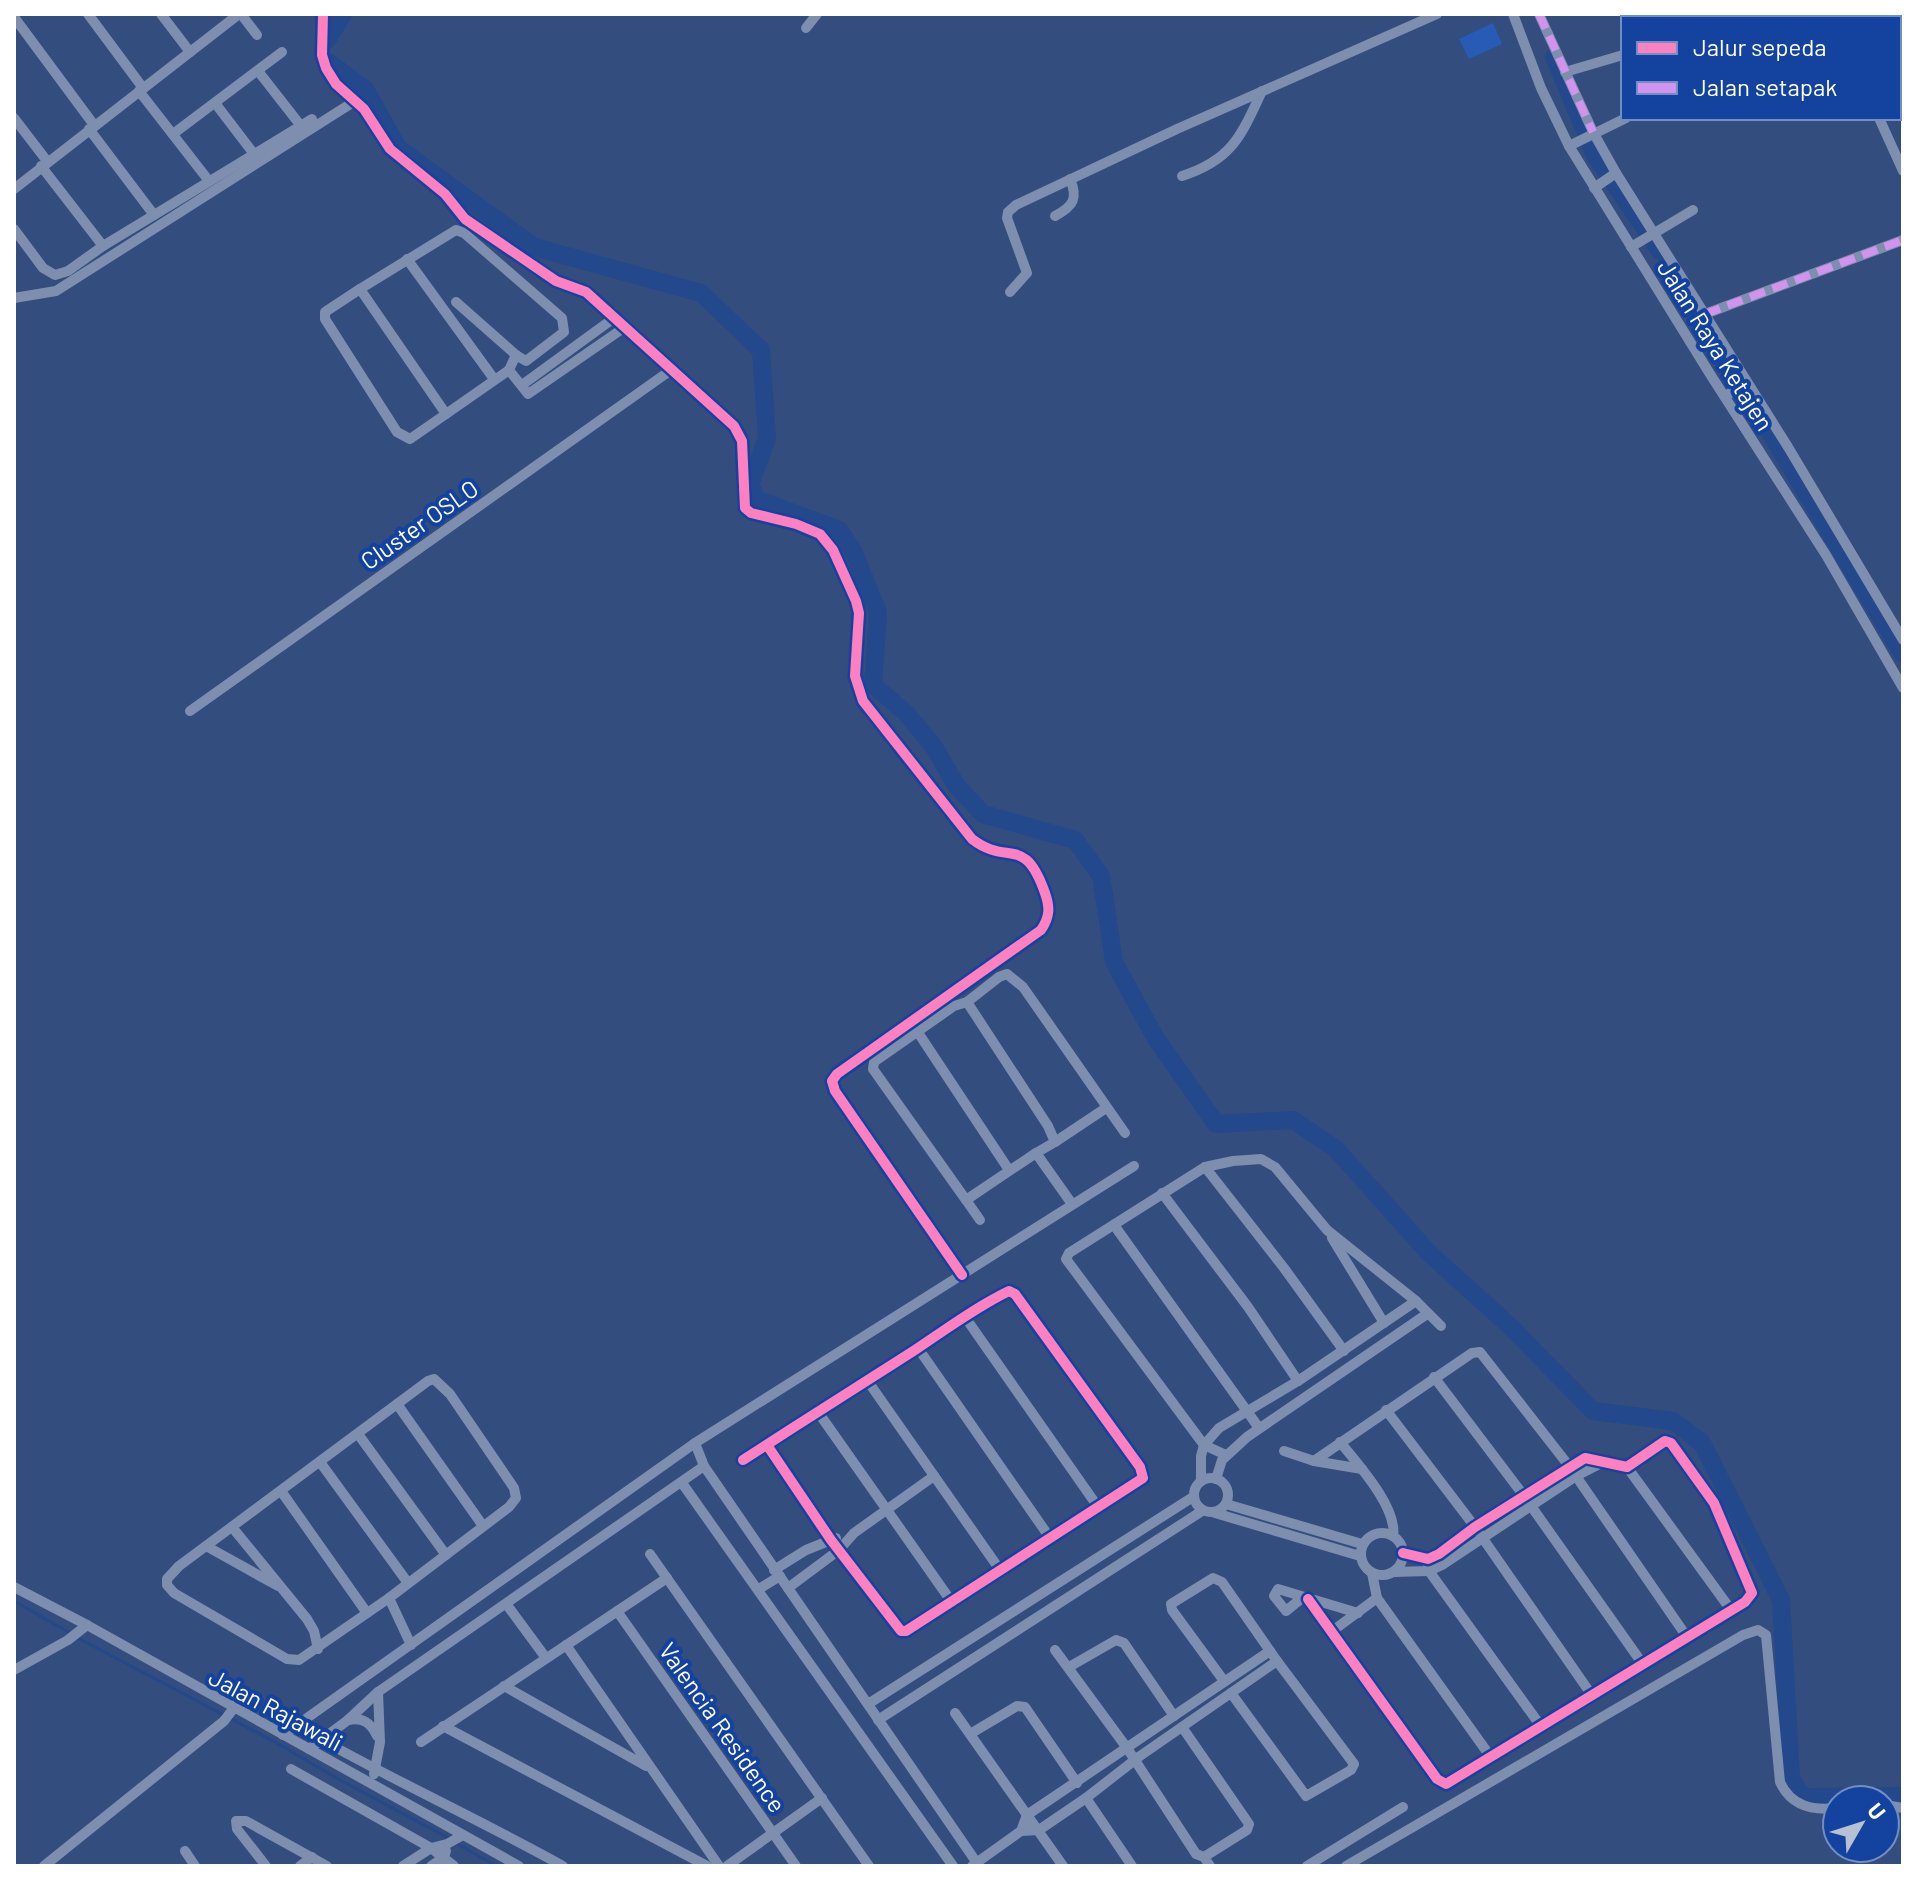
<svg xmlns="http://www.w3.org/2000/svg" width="1917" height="1880" font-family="Barlow,sans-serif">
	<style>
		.green { fill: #275bb5 }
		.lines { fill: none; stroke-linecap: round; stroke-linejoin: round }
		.stream { stroke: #24488c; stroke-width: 3 }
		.river { stroke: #24488c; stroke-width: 18 }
		.minor { stroke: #7e8eaf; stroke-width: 10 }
		.quiet { stroke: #d193ec; stroke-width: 8; stroke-dasharray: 16 8; stroke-linecap: butt }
		.cycleway-casing { stroke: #13439f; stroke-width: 15 }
		.cycleway { stroke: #ff80c0; stroke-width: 10 }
		.labels { text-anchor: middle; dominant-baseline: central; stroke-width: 8; stroke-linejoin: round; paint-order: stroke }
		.street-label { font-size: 24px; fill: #fff; stroke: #13439f }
	</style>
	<rect width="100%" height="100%" fill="#334d7f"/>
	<path class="green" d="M1493,23L1502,44L1469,59L1459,39Z"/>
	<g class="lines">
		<g class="stream">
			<path d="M14,1601L70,1633"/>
			<path d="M76,1637L275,1742L342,1781L450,1839"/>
			<path d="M456,1843L496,1866"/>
		</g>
		<g class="river">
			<path d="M327,40L343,14"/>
			<path d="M1554,57L1595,155L1660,251"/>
			<path d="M328,62L365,89L398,148L534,247L701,293L761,350L767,438L750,485L756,499L839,530L853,551L878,612L873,685L906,713L934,747L956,785L983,814L1075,840L1101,876L1114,962L1155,1037L1216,1124L1293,1120L1336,1149L1429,1253L1512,1328L1593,1411L1673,1421L1702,1443L1781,1600L1791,1778L1803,1797L1903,1796"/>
			<path d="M1699,314L1903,654"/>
		</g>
		<g class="minor">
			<path d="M88,14L143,88"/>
			<path d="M161,14L190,52"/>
			<path d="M241,14L257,35"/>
			<path d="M323,14L322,55L326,68L336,84L364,109L390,149L445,194L465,219L556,281L586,292L734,426L742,441L745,508L751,513L796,524L820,534L833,550L856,601L859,613L855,676L863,701L972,839C1008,867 1024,833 1045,893C1050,907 1050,917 1041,930L837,1074L832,1081L835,1091L962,1275"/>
			<path d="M1513,14L1541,88L1569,146L1710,374L1826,555L1903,688"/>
			<path d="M1539,14L1593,132L1616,173L1788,447L1903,640"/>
			<path d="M1828,14L1830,18"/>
			<path d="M14,17L94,125"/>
			<path d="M806,28L817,14"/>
			<path d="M258,71L301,126"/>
			<path d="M1565,72L1623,55"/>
			<path d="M139,91L209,181"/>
			<path d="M215,103L254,154"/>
			<path d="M14,118L47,161"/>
			<path d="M1879,118L1903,171"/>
			<path d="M89,129L154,215"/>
			<path d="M173,134L282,52"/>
			<path d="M1569,146L1626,118"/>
			<path d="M41,166L103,246"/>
			<path d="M1182,176C1232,160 1241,136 1262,91"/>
			<path d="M1594,188L1616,173"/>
			<path d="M14,189L239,14"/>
			<path d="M1055,216C1074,206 1078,198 1070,179"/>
			<path d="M14,229L43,268L55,275L68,271L103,246L312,119"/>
			<path d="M1631,247L1693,210"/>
			<path d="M407,259L494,379"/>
			<path d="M360,289L325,312V319L397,432L410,439L446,414"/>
			<path d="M1010,292L1027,273L1007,218L1008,212L1016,205L1177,129L1437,14"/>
			<path d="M14,298L56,291L355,101"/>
			<path d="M456,302L516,355L509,370L528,394L625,327"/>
			<path d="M1705,314L1903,240"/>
			<path d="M509,370L446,414L360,289L456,230L464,233L562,318L564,332L526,361L516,355"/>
			<path d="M522,385L614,318"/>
			<path d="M1725,397L1746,381"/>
			<path d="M190,711L671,370"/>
			<path d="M967,1002L1048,1126L1055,1142L1036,1153"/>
			<path d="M917,1031L1009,1170"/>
			<path d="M1055,1142L1106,1108"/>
			<path d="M1205,1167L1284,1268L1344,1351"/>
			<path d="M1162,1193L1248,1307L1298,1381"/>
			<path d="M966,1200L873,1069L874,1062L954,1006L967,1002L999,977L1007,974L1023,987L1125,1133"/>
			<path d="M980,1220L966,1200L1036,1153L1072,1204"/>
			<path d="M1114,1225L1259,1428"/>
			<path d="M1332,1238L1384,1323"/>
			<path d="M965,1317L1098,1507"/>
			<path d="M918,1348L1050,1538"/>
			<path d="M1434,1377L1524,1496L1642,1663"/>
			<path d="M434,1379L450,1394L514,1488L516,1498L509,1507L389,1598L299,1660L287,1659L174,1593L167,1585V1579L179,1566L428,1381Z"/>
			<path d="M867,1380L1000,1570"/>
			<path d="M397,1404L483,1526"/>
			<path d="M1386,1410L1475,1527L1591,1694"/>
			<path d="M818,1412L951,1601"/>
			<path d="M358,1434L446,1555"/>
			<path d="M1340,1442C1357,1463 1398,1508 1393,1536"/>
			<path d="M695,1443L704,1466L979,1866"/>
			<path d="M1284,1451L1314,1461L1362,1469"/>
			<path d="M1226,1455L1204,1445L1066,1259L1069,1253L1205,1167L1233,1161L1261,1159L1275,1167L1327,1230L1416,1301L1441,1326"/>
			<path d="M743,1460C800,1423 857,1387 915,1350C945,1330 976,1307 1009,1291L1015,1294L1140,1467L1143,1478L906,1631H901L831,1540L767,1445"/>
			<path d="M1314,1461L1472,1353L1480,1352L1569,1466L1687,1637"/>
			<path d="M320,1462L408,1583"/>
			<path d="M1627,1467L1731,1610"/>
			<circle cx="1211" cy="1495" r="17"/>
			<path d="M1216,1479L1222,1460L1247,1437L1427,1314"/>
			<path d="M1201,1481V1456L1204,1445L1219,1428L1298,1381L1416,1301"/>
			<path d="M682,1483L953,1866"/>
			<path d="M281,1491L367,1613"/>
			<path d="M1226,1504L1362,1544"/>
			<path d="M1215,1513L1360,1556"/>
			<path d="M232,1527L307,1619L314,1631L318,1649"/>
			<circle cx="1382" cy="1554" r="21"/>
			<path d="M206,1546L278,1586"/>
			<path d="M650,1554L869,1866"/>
			<path d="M1428,1565L1429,1571L1540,1725"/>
			<path d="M774,1570L806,1550L836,1538"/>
			<path d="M1394,1572L1429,1571L1442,1565L1576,1476L1605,1461"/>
			<path d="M14,1587L87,1625L519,1866"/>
			<path d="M788,1588L839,1550L854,1533L934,1476"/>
			<path d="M759,1589L780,1576"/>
			<path d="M389,1598L411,1645"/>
			<path d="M1302,1598L1286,1611L1274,1596L1278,1589L1358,1613"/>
			<path d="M1377,1598L1490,1756"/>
			<path d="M1308,1599L1437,1779L1446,1784L1745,1602L1752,1593L1714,1503L1671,1443L1665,1441L1627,1467L1585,1458L1475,1527L1439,1554L1428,1559L1403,1553"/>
			<path d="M507,1605L546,1658"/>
			<path d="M617,1611L796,1866"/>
			<path d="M1331,1632L1377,1598L1372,1573"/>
			<path d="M566,1645L719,1866"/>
			<path d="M1055,1650L1127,1748L1196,1854L1204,1857L1210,1866"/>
			<path d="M1069,1667L1116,1640L1124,1643L1174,1716"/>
			<path d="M14,1670L68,1640L87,1625"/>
			<path d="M1224,1681L1172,1610L1171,1604L1213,1578L1222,1582L1277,1661L1354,1764L1351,1770L1306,1796L1231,1693"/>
			<path d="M504,1686L646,1766"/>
			<path d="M868,1704L1193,1497"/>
			<path d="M955,1713L1063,1866"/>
			<path d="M348,1720C363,1717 371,1723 377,1736"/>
			<path d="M878,1720L1202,1511"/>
			<path d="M443,1726L707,1866"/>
			<path d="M1182,1727L1249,1824L1247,1830L1204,1857"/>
			<path d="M970,1734L1017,1706L1025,1707L1077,1783"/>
			<path d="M283,1735L695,1443L1134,1166"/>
			<path d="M322,1740C401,1784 484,1822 563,1866"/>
			<path d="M421,1742L667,1578"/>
			<path d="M309,1749L348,1720L378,1692L704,1466"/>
			<path d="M291,1769L431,1848L454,1866"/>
			<path d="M374,1774L380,1742L378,1692"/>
			<path d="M1086,1798L1132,1866"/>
			<path d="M1885,1805L1903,1808"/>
			<path d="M1021,1831L1027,1815L1270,1651"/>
			<path d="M185,1851L195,1866"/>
			<path d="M44,1866L224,1721L233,1709"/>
			<path d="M266,1866L237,1829L236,1821H246L327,1866"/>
			<path d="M300,1866L312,1857"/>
			<path d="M403,1866L431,1848L447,1844L463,1835"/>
			<path d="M431,1866L444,1857L446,1851"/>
			<path d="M727,1866L822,1798"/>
			<path d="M972,1866L1021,1831L1039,1830L1086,1798L1140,1756L1277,1661"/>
			<path d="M1307,1866L1403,1807"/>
			<path d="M1346,1866L1743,1635L1758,1630L1766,1635L1780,1782C1791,1806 1812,1811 1837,1808"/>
		</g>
		<g class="quiet">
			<path d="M1539,14L1593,132"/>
			<path d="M1705,314L1903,240"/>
		</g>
		<defs>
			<g id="cycleway">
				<path d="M323,14L322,55L326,68L336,84L364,109L390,149L445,194L465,219L556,281L586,292L734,426L742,441L745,508L751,513L796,524L820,534L833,550L856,601L859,613L855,676L863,701L972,839C1008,867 1024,833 1045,893C1050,907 1050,917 1041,930L837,1074L832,1081L835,1091L962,1275"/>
				<path d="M743,1460C800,1423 857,1387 915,1350C945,1330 976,1307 1009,1291L1015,1294L1140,1467L1143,1478L906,1631H901L831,1540L767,1445"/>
				<path d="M1308,1599L1437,1779L1446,1784L1745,1602L1752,1593L1714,1503L1671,1443L1665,1441L1627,1467L1585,1458L1475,1527L1439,1554L1428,1559L1403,1553"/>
			</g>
		</defs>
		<use href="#cycleway" class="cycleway-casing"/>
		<use href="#cycleway" class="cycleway"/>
	</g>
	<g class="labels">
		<g class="street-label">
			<text transform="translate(1716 345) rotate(58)">Jalan Raya Ketajen</text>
			<text transform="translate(419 524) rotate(-35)">Cluster OSLO</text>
			<text transform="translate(276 1709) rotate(28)">Jalan Rajawali</text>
			<text transform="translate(723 1727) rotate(55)">Valencia Residence</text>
		</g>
	</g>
	<rect width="1917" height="1880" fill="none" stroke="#ffffff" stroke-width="32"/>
	<rect x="1621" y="16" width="280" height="104" fill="#13439f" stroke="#718ec5" stroke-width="2"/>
	<rect x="1637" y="42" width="40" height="12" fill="#ff80c0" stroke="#718ec5" stroke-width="2"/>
	<text x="1693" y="56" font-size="24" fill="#ffffff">Jalur sepeda</text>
	<rect x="1637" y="82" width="40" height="12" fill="#d193ec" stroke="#718ec5" stroke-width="2"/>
	<text x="1693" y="96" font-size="24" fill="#ffffff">Jalan setapak</text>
	<g transform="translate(1861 1824) rotate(51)"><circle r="38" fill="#13439f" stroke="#718ec5" stroke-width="2"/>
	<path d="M0-6L14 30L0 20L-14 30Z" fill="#b8c1d2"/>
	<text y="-12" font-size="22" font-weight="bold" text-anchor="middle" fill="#ffffff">U</text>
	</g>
</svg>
